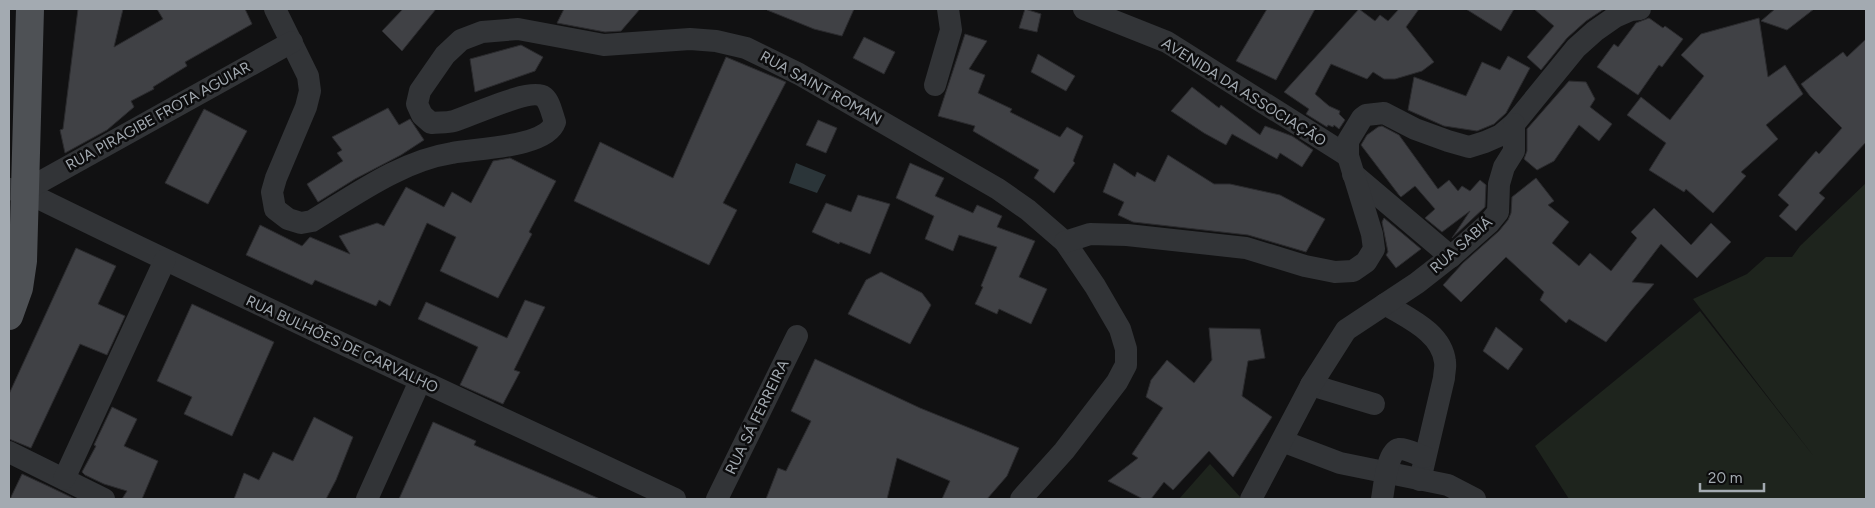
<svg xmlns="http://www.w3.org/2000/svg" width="1875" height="508" font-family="Figtree,sans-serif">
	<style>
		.green { fill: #1e241d }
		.water { fill: #2b3539 }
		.building { fill: #404145; stroke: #2b2b2e }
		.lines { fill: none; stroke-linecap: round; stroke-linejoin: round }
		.minor { stroke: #323437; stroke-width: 22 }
		.major { stroke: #4e5155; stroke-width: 28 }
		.labels { text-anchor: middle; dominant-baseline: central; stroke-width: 5; stroke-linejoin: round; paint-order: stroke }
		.street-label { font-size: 15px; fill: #a3aab1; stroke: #0c0c0d }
	</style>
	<rect width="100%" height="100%" fill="#111112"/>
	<g class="green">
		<path d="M1866,183V499H1569L1535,446L1700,311L1815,458L1693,299L1747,274L1766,257H1792L1800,246Z"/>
		<path d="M1210,464L1242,499H1179Z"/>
	</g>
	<path class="water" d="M796,163L826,175L817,193L789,183Z"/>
	<g class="building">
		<path d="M78,9H123L114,47L163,19L157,9H245L252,24L185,62L187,66L153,87L154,89L131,101L134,107L107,130L65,153L60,130L63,129Z"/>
		<path d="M403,9H436L402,51L382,31Z"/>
		<path d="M564,9H640L621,31L605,32L557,23Z"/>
		<path d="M768,9H854L842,36L814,29L767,10Z"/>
		<path d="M1025,9L1041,14L1037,32L1019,28Z"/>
		<path d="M1267,9H1315L1276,80L1236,61Z"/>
		<path d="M1359,9L1375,21L1380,15L1388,21L1399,9H1419L1406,27L1434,62L1422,71L1395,79H1384L1373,72L1367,79L1331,64L1315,94L1329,106L1340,111L1339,114L1345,120L1339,129L1334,125L1333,127L1328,125L1327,127L1306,114L1309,109L1284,92Z"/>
		<path d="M1466,9H1514L1501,31Z"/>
		<path d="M1534,9H1604L1586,21L1567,38L1541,70L1527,57L1554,26Z"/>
		<path d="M1775,9H1814L1787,30L1761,21Z"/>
		<path d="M1649,18L1663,28L1665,26L1683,39L1662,67L1659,65L1638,95L1597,67L1614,44L1618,47L1636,23Z"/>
		<path d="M1759,18L1768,77L1785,65L1803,94L1766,125L1778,139L1741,172L1746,176L1713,213L1686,189L1684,192L1649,170L1666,143L1627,115L1641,97L1670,120L1704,76L1681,55L1701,34Z"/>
		<path d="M965,34L987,41L969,69L985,75L978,93L1012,109L1010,112L1060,137L1067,127L1083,136L1073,161L1075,163L1054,193L1034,178L1039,170L973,131L975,126L938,116Z"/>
		<path d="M864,37L895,52L884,74L853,58Z"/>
		<path d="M1866,39V142L1819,193L1825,198L1796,231L1779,216L1789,205L1778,195L1816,151L1819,154L1842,128L1810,96L1801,84L1843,52L1847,57Z"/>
		<path d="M521,45L543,57L535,71L475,92L470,59Z"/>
		<path d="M1038,54L1075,76L1066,91L1031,72Z"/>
		<path d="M1508,56L1530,68L1506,113L1494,124L1477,131L1444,126L1408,110L1414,77L1466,96L1482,62L1500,70Z"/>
		<path d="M726,57L786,82L723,203L737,210L709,265L574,201L600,142L673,178Z"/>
		<path d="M1569,81L1586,82L1595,99L1590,107L1612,124L1599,141L1579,125L1554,161L1537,170L1524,159L1527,151V129Z"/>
		<path d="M1192,87L1219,108L1221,105L1260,135L1265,126L1292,136L1313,150L1302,167L1280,153L1277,159L1232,134L1226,145L1204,133L1171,111Z"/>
		<path d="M388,108L399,125L410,119L424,140L401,155L355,179L318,202L307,184L343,161L337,153L342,150L332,137Z"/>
		<path d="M204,109L247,131L208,204L165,183Z"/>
		<path d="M818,120L837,128L826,153L806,145Z"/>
		<path d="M1382,126L1399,135L1438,189L1449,180L1458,191L1462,186L1470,191L1480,180L1486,185L1485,207L1452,238L1470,211L1442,232L1425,218L1435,209L1415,186L1401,197L1399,195L1361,145L1367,135L1378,127Z"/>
		<path d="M1168,155L1214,184H1230L1280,195L1325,219L1306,252L1248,235L1133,222L1118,215L1124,202L1103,192L1114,163L1135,177L1137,172L1155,182Z"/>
		<path d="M510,158L556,181L529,232L532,234L498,298L440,271L456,237L427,223L390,306L379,300L376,306L315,280L312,285L246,255L260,225L302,246L310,237L350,254L339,236L377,223L384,226L406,187L444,207L452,192L471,203L493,161Z"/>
		<path d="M910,163L944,178L935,196L973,213L977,205L1002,216L997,227L1035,241L1019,277L1047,289L1031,324L999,309L997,314L975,304L983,287L981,286L997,247L959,235L953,251L925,239L934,216L896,198Z"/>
		<path d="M1536,178L1554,201L1548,205L1569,222L1552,243L1579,266L1590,253L1611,271L1637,238L1631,232L1654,208L1691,245L1711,223L1731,242L1697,278L1661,244L1632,282L1654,284L1631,311L1606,342L1569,319L1566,323L1540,300L1544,292L1506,257L1461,302L1443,285L1463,263L1499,231L1508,220L1511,213L1512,197Z"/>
		<path d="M858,195L890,204L870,254L840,242L839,244L812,232L826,203L851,212Z"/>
		<path d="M1384,218L1421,249L1396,268L1386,255L1388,252L1382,222Z"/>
		<path d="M76,248L116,266L98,304L125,316L107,355L80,344L31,448L9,439V394Z"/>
		<path d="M881,272L922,293L931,305L910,344L848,314L866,280Z"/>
		<path d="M525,300L545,307L514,370L520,372L503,404L460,385L478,347L418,319L426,302L507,338Z"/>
		<path d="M192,304L274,342L232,436L184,414L192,397L157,381Z"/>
		<path d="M1496,327L1523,349L1508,370L1483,351Z"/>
		<path d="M1209,328L1260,329L1265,358L1248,361L1242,396L1272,417L1233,477L1209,451L1173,490L1164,482L1151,499H1143L1108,481L1138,458L1132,454L1163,408L1146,397L1151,380L1167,360L1194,383L1212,360Z"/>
		<path d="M815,359L920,408L1019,448L1007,476L987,499H942L950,481L897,458L887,499H766L778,468L786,471L811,421L791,411Z"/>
		<path d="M112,407L137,419L124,446L158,461L142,499H122L127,491L104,484L85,475L82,472L96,446L94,445Z"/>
		<path d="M314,417L353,437L336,480L326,499H234L244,473L259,480L273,452L293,461Z"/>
		<path d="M433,422L476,441L474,445L600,499H399Z"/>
		<path d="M22,474L48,486L75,499H10Z"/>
	</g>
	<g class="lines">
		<g class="minor">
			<path d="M275,9L308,76L310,91L306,107L276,178L272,192L275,209L288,219L301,223L312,221C355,195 401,161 452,153C476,148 546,148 555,122C552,114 550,102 544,97C531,87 471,116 454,121C447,123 438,122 431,123L422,115L417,104L420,91L445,55L461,40L482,32L518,29L604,45L690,39L716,41L746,48L799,74L998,189L1028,210L1065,242L1095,286L1120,329L1126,349V365L1117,382L1064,451L1021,499"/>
			<path d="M1084,9L1167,42L1348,156"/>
			<path d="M935,85L951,30L948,9"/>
			<path d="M1353,174L1451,257"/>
			<path d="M9,189L24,191C240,297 458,398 675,499"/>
			<path d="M24,191L292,42"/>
			<path d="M1065,242L1090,234L1127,235L1246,248L1305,266L1335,272L1353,271L1366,262L1374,249L1372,234L1348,156V141L1362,118L1366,115L1384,113L1415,129L1448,141L1469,147L1485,142L1501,135L1514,124L1576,48L1595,31L1615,17L1631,10L1640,9"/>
			<path d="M1385,304C1407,318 1442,332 1445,362C1446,367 1444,373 1444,378L1420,480"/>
			<path d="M1311,385L1374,404"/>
			<path d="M1282,441L1340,463L1448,485L1475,499"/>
			<path d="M9,452L104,499"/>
			<path d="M64,479L165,260"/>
			<path d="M367,499L420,381"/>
			<path d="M717,499L797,336"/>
			<path d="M1251,499L1311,385L1346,330L1417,283L1454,254L1489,223L1498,212L1499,184L1504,167L1514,151V124"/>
			<path d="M1382,499C1384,488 1387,451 1399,449C1406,448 1418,455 1425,457"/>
		</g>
		<path class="major" d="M9,316L19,288L23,261L30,9"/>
	</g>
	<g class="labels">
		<g class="street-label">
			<text transform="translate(821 88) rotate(29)">RUA SAINT ROMAN</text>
			<text transform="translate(1244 92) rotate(32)">AVENIDA DA ASSOCIAÇÃO</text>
			<text transform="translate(158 116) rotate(-29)">RUA PIRAGIBE FROTA AGUIAR</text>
			<text transform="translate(1461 245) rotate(-41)">RUA SABIÁ</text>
			<text transform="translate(342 344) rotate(25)">RUA BULHÕES DE CARVALHO</text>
			<text transform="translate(757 417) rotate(-64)">RUA SÁ FERREIRA</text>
		</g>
	</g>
	<rect width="1875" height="508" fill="none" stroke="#a3aab1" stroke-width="20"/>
	<path d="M1700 483v8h64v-8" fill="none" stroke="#a3aab1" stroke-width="2.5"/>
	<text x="1708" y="483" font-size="15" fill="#a3aab1" stroke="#0c0c0d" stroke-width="4" paint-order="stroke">20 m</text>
</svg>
